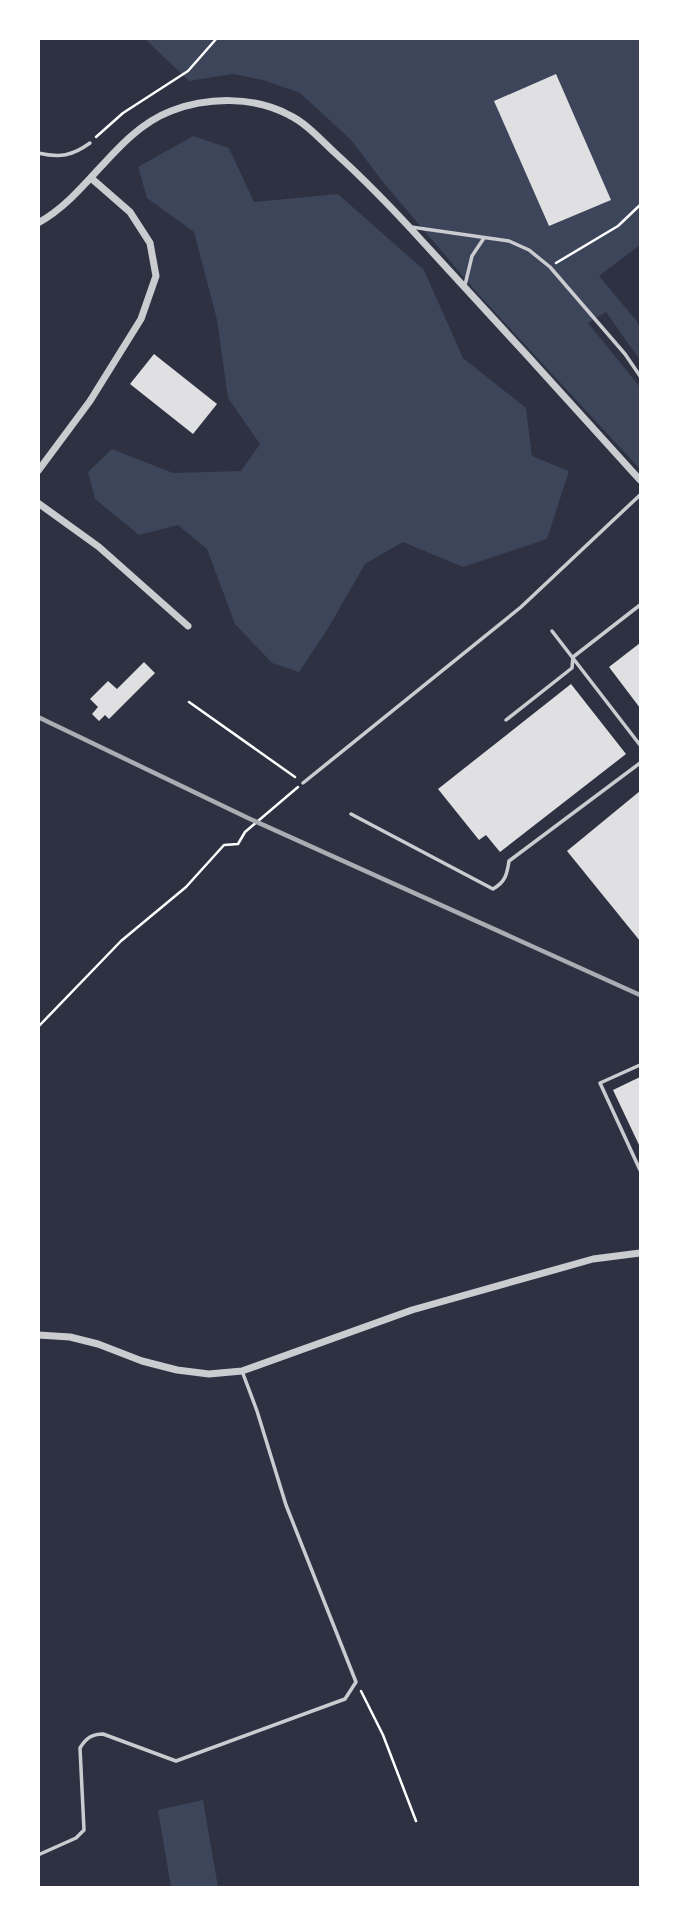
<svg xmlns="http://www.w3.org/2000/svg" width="679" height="1926" font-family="Cabin,sans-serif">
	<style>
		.green { fill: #3c4559 }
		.building { fill: #e0e0e3 }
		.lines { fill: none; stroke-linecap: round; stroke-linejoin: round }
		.path { stroke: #fff; stroke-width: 2.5 }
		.service { stroke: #caccd0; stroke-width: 3.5 }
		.minor { stroke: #caccd0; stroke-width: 7 }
		.rail { stroke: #abadb3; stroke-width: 4.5 }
	</style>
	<rect width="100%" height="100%" fill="#2d3142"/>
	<g class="green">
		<path d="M145,39H640V245L599,276L636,320L640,328V360L606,312L588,323L640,387V469L478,294L383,182L351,140L300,93L263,80L233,74L189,81Z"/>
		<path d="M193,136L229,148L254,202L338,194L424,270L463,358L526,408L532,456L569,471L547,539L463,567L403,542L365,564L327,630L299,672L272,663L235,624L207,549L178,525L139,535L95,499L88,472L112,449L173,473L241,471L260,444L228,398L217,320L194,232L147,198L138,167Z"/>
		<path d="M203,1800L218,1887H171L158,1810Z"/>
	</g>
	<g class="building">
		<path d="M556,74L611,200L549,226L494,101Z"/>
		<path d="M154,354L217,404L193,434L130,384Z"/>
		<path d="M640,643V708L609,667Z"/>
		<path d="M144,662L155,673L109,719L105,715L99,721L92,714L98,707L90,699L108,681L117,689Z"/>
		<path d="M571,684L626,754L500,852L486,835L479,840L438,789Z"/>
		<path d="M640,791V941L567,851Z"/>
		<path d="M640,1077V1147L613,1090Z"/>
	</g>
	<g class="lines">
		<g class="path">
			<path d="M96,137L123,113L188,71L217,38"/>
			<path d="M556,263L618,226L640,205"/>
			<path d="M189,702L295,777"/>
			<path d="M38,1027L121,941L186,887L224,845L238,844L245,832L298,787"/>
			<path d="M361,1691L383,1735L416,1821"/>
		</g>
		<g class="service">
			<path d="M38,153C60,158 72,156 90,143"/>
			<path d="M411,227L509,241L529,250L550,267L625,354L640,376"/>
			<path d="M465,285L472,256L484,238"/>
			<path d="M552,631L640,745"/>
			<path d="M506,720L572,668L573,657L640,605"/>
			<path d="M303,783L521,607L640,495"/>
			<path d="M351,814L493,889C505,882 507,875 509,861L640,763"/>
			<path d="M640,1065L600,1083L640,1170"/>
			<path d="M38,1855L76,1838L84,1830L80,1748C86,1738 92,1734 103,1734L176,1761L345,1699L356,1682L286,1505L257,1411L242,1371"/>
		</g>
		<g class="minor">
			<path d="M38,223C89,195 116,132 171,111C207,97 254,96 289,115C306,123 320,139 334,152C365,180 394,210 423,242C496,321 568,400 640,480"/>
			<path d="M38,471L90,401L141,319L156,276L150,243L130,212L91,178"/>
			<path d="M38,503L99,547L188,626"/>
			<path d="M38,1335L70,1337L98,1344L142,1361L177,1370L209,1374L242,1371L412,1310L593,1259L640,1253"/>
		</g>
		<path class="rail" d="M38,717L248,818L640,995"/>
	</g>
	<rect width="679" height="1926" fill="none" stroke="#ffffff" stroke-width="80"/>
</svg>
